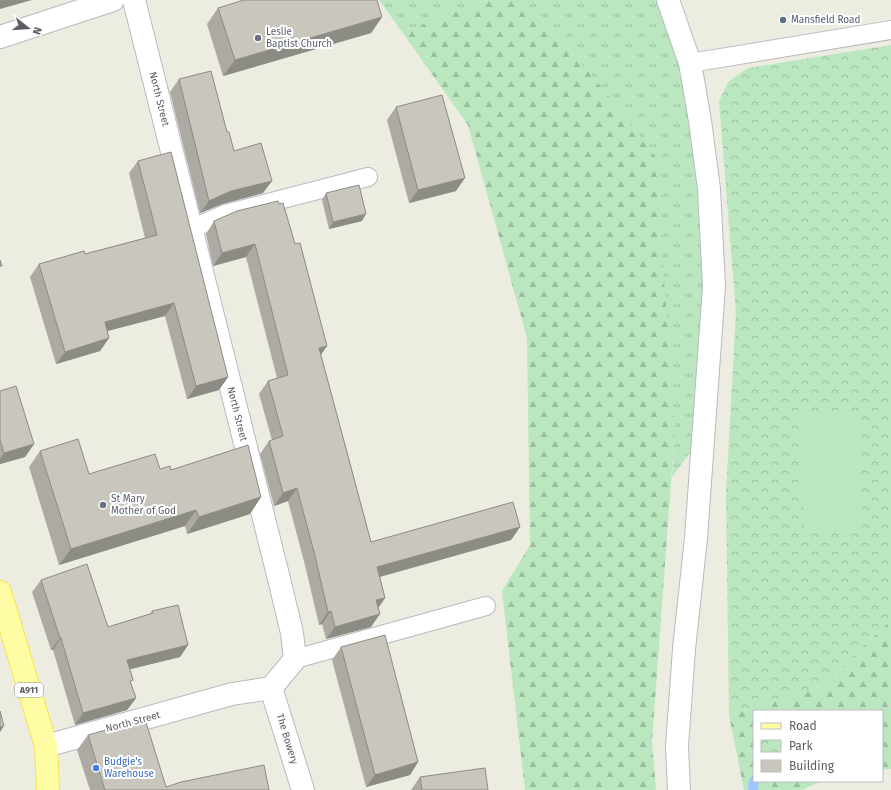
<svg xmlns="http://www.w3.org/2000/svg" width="891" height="790" font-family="'Fira Sans',sans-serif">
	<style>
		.grass { fill: url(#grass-tufts) }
		.forest { fill: url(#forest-firs) }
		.park { fill: url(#park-crowns) }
		.pitch { fill: #bae7c0 }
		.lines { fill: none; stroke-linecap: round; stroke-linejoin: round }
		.stream { stroke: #9ec7ff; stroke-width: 10 }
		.lane-casing { stroke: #b8bac0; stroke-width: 20 }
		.street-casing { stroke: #b8bac0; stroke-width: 24 }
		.primary-casing { stroke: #fce34a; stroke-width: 24 }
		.lane { stroke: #fff; stroke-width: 18 }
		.street { stroke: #fff; stroke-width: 22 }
		.primary { stroke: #fffda3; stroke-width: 22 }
		.wall { fill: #acaaa3 }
		.shaded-wall { fill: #8c8b84 }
		.building { fill: #c8c6bd; stroke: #8c8b84 }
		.service-dot { fill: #5c6f8a; stroke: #fff; stroke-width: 1.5 }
		.worship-dot { fill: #6b7280; stroke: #fff; stroke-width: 1.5 }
		.shop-dot { fill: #3f7fe0; stroke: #fff; stroke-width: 1.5 }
		.labels { text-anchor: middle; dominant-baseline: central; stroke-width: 4; stroke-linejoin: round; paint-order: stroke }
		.shield { fill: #fff; stroke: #8b8d91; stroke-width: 1 }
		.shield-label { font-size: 9px; font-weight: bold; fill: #595c62 }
		.service-label { font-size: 10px; fill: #4e5e75; stroke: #fff; text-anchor: start }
		.worship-label { font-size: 10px; fill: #5b616d; stroke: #fff; text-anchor: start }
		.street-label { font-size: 10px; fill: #595c62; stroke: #fff }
		.shop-label { font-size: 10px; fill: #366cbe; stroke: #fff; text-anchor: start }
	</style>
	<defs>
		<pattern id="grass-tufts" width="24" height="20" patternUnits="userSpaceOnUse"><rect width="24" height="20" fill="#bae7c0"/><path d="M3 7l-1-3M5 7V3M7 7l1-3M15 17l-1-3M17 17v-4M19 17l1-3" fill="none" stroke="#9abe9f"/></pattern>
		<pattern id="forest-firs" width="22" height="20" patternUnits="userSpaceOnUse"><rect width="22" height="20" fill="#bae7c0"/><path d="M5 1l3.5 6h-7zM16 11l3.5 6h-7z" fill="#9abe9f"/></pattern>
		<pattern id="park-crowns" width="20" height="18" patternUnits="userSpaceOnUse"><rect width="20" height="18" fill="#bae7c0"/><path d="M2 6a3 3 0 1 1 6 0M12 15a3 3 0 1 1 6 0" fill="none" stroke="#9abe9f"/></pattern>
	</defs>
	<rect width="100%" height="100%" fill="#edece0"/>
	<g class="grass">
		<path d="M379,0H488L402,32Z"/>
		<path d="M525,0H668L709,188L704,434L672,477L675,427L598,83Z"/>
	</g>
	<g class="forest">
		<path d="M488,0H525L598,83L655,156L675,428L652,741L656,790H525L502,591L530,545L527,338L468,125L402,32Z"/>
		<path d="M891,620V769L882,770V711H754V781H822L802,790H744L729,715L821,687Z"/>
	</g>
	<path class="park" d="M891,45V620L821,687L729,715L726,494L736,313L719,101L729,81L748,68Z"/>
	<path class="pitch" d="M858,412L863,527L804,530L799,415Z"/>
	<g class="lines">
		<path class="stream" d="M753,790L754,781"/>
		<defs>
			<g id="lane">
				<path d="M690,63L891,30"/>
				<path d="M191,229L225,214L368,177"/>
				<path d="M295,659L486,606"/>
			</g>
			<g id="street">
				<path d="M668,0L690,63L700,121L709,189L714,286L696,538L684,649L677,746L679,790"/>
				<path d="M0,37L113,0"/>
				<path d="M271,688L303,790"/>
				<path d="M46,746L232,694L271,688L295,659L292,633L279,579L134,0"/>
			</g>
			<path id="primary" d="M0,592L46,746L48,790"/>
		</defs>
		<use href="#lane" class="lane-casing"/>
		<use href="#street" class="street-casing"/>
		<use href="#primary" class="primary-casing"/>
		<use href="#lane" class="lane"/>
		<use href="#street" class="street"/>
		<use href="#primary" class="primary"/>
	</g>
	<g class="wall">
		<path d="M218,8L382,17L371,33L223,76L207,24Z"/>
		<path d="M179,79L227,132L234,151L263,193L222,204L200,213L170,92Z"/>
		<path d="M396,107L456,191L409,203L387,120Z"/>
		<path d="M138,161L228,377L219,390L187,399L165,316L107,331L109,338L100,351L56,364L30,277L39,264L85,254L145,238L129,173Z"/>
		<path d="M326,193L362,221L329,229L322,200Z"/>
		<path d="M237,211L321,355L371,542L520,527L511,540L380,577L385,598L378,608L371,627L326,639L322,624L319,625L306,569L288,501L274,506L260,454L269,441L272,440L259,394L268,381L277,378L246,257L213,266L206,234L214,221Z"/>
		<path d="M0,391L34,444L25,457L0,464Z"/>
		<path d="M40,451L89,474L160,469L171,470L261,497L250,514L187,534L185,526L59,565L29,467Z"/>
		<path d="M41,580L108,627L150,614L152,611L188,645L180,657L130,669L131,683L136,698L127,710L75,725L53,650H51L32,592Z"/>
		<path d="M341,647L418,762L410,775L366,787L332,660Z"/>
		<path d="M88,735L166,787L269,790H90L77,750Z"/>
		<path d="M420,777L488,790H411Z"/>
	</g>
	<g class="shaded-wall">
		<path d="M0,0H32L0,9Z"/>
		<path d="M382,17L371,33L223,76L235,60Z"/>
		<path d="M465,178L456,191L409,203L418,190Z"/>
		<path d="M272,181L263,193L222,204L200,213L209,201L231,191Z"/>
		<path d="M366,214L362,221L329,229L333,222Z"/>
		<path d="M255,244L246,257L213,266L222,253Z"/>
		<path d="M174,303L165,316L96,334L105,322Z"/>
		<path d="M109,338L100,351L56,364L65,352Z"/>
		<path d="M327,346L318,359L319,348Z"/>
		<path d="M228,377L219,390L187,399L196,386Z"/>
		<path d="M34,444L25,457L0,464V459L4,453Z"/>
		<path d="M297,488L288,501L274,506L283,493Z"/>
		<path d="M261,497L250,514L187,534L199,517Z"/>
		<path d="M196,510L185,526L59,565L71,549Z"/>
		<path d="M520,527L511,540L368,580L377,567Z"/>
		<path d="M385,598L376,611V600Z"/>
		<path d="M331,611L322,624L319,625L328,612Z"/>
		<path d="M380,614L371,627L326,639L335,627Z"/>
		<path d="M60,638H61L53,650H51Z"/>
		<path d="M188,645L180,657L119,672L127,660Z"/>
		<path d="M136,698L127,710L75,725L83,713Z"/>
		<path d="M4,726L0,732V727Z"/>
		<path d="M418,762L410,775L366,787L375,775Z"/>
	</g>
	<g class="building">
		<path d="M244,0H377L382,17L235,60L218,8Z"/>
		<path d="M211,71L227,132H229L234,151L261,143L272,181L231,191L209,201L179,79Z"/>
		<path d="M442,95L465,178L418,190L396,107Z"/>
		<path d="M171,152L228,377L196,386L174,303L105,322L109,338L65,352L39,264L84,251L85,254L157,235L138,161Z"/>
		<path d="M359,185L366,214L333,222L326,193Z"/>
		<path d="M278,201L279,204L283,203L295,244L300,243L327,346L319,348L371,542L513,502L520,527L377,567L385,598L376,600L380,614L335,627L331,611L328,612L315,556L297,488L283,493L269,441L283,436L268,381L288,375L255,244L222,253L214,221L237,211Z"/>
		<path d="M0,260L2,266H0Z"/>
		<path d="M16,386L34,444L4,453L0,440V391Z"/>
		<path d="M78,439L89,474L155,454L160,469L170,466L171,470L248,445L261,497L199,517L196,510L71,549L40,451Z"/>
		<path d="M87,564L108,627L153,613L152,611L178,605L188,645L127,660L133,680L130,681L136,698L83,713L61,638H60L41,580Z"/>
		<path d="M385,635L418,762L375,775L341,647Z"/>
		<path d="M0,711L4,726L0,727Z"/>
		<path d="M145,719L166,787L181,782L264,765L269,790H105L88,735Z"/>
		<path d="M485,768L488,790H422L420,777Z"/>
	</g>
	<circle class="service-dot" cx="783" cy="20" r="4"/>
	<g class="worship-dot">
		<circle cx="258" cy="38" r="4"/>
		<circle cx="103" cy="505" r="4"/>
	</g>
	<circle class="shop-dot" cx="96" cy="768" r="4"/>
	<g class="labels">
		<rect class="shield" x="15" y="683" width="28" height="14" rx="3"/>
		<g class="shield-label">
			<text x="29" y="690">A911</text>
		</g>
		<g class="service-label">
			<text x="791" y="20">Mansfield Road</text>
		</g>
		<g class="worship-label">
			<text x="266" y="32">Leslie<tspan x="266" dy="12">Baptist Church</tspan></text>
			<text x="111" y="499">St Mary<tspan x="111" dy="12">Mother of God</tspan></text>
		</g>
		<g class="street-label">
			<text transform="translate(159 99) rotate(76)">North Street</text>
			<text transform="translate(237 414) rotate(76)">North Street</text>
			<text transform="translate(133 722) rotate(-15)">North Street</text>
			<text transform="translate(287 739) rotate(73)">The Bowery</text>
		</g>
		<g class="shop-label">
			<text x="104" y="762">Budgie's<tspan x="104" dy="12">Warehouse</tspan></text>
		</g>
	</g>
	<rect x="753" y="710" width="130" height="72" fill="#ffffff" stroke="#bdbec0"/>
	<rect x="761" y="723" width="20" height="6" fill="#fffda3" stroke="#bdbec0"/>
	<text x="789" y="730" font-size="12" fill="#595c62">Road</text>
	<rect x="761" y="740" width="20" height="12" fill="url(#park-crowns)" stroke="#bdbec0"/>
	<text x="789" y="750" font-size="12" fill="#595c62">Park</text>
	<rect x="761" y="760" width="20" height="12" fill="#c8c6bd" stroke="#bdbec0"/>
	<text x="789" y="770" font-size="12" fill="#595c62">Building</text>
	<g transform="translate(28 28) rotate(107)" stroke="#ffffff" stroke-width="3" paint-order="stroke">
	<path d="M0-3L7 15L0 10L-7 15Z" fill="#595c62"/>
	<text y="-6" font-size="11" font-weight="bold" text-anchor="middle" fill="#595c62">N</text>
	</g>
</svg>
